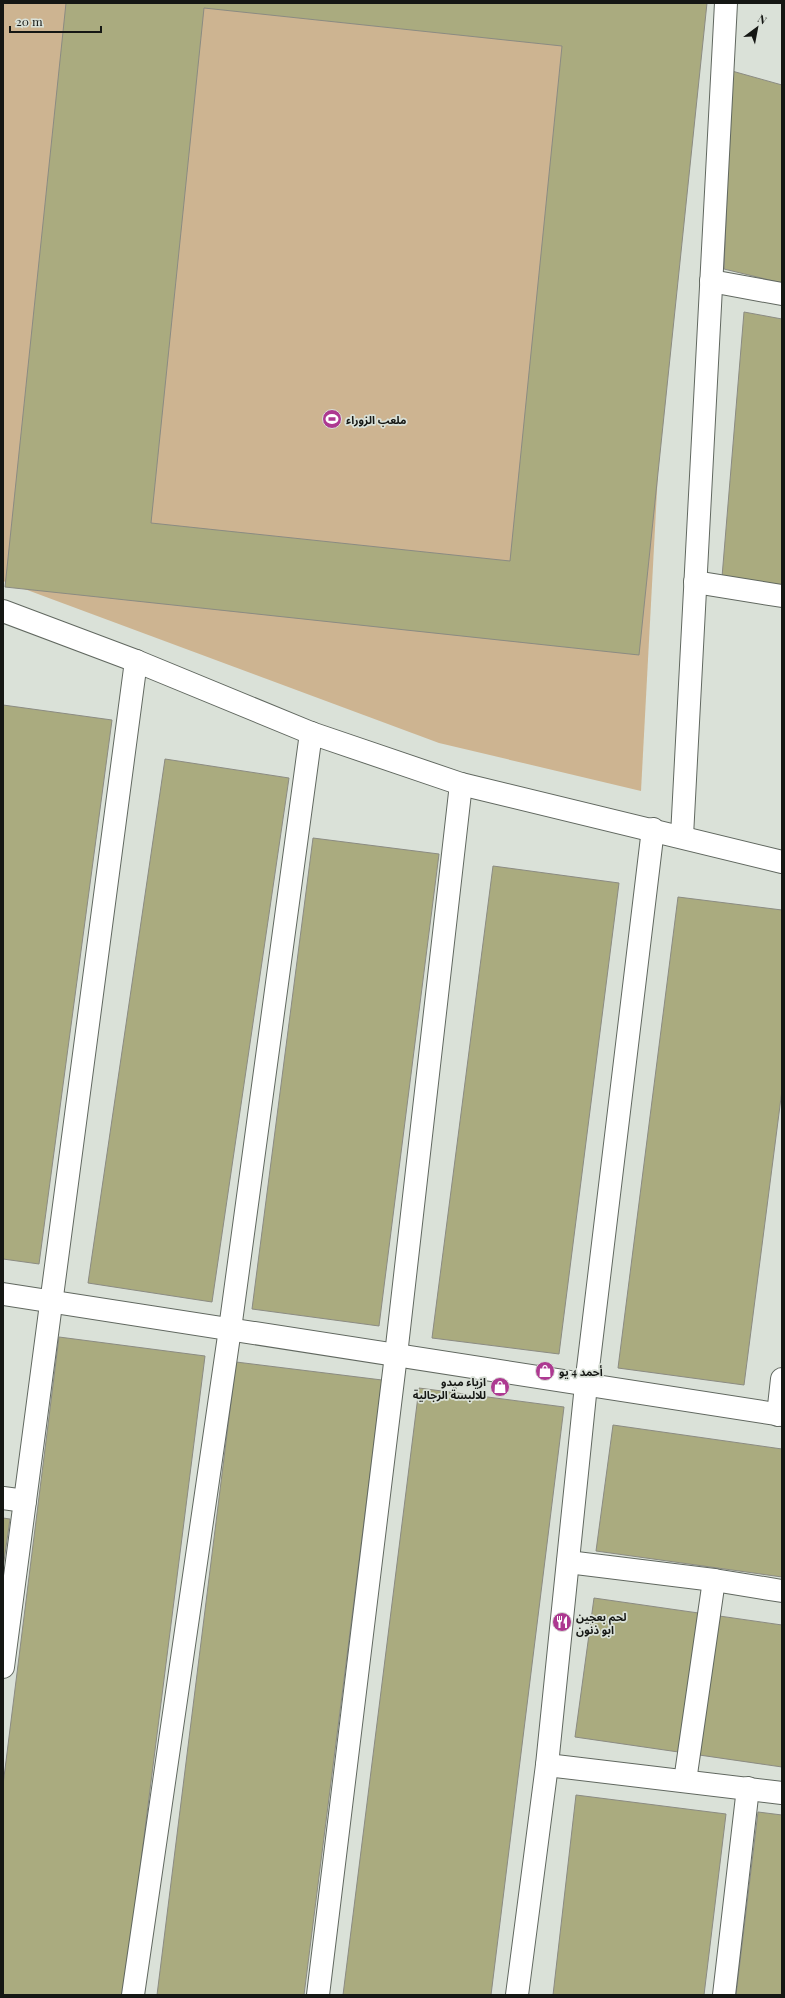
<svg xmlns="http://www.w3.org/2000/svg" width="785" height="1998" font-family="'Playfair Display','Noto Sans Arabic',serif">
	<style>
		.green { fill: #cdb491 }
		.building { fill: #aaab7f; stroke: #8b8b82; fill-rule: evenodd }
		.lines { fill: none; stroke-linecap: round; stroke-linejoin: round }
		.street-casing { stroke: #616860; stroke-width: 24 }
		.secondary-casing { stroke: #616860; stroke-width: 24 }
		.street { stroke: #fff; stroke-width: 22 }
		.secondary { stroke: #fff; stroke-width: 22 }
		.labels { text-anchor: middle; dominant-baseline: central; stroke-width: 3.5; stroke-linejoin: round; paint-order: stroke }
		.poi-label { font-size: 11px; font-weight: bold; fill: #151714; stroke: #dae1d8; text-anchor: start }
	</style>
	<rect width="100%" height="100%" fill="#dae1d8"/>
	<path class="green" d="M3,3H683L641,791L439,743L3,581Z"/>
	<g class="building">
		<path d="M66,3H707L639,655L5,587ZM204,8L562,46L510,561L151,523Z"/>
		<path d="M732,71L782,85V283L724,269Z"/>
		<path d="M744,312L782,319V586L722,577Z"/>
		<path d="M3,705L112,720L39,1264L3,1259Z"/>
		<path d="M165,759L289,778L212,1302L88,1283Z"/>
		<path d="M313,838L439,854L379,1326L252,1309Z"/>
		<path d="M493,866L619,883L559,1354L432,1338Z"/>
		<path d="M678,897L782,910V1090L744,1385L618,1368Z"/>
		<path d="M59,1337L205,1356L124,1995H3V1785Z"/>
		<path d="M236,1362L382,1380L304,1995H157Z"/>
		<path d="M419,1388L564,1407L491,1995H343Z"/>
		<path d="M613,1425L782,1449V1577L596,1551Z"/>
		<path d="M3,1518L10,1519L3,1568Z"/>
		<path d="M594,1598L782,1625V1767L575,1737Z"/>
		<path d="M576,1795L726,1814L704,1995H553Z"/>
		<path d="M758,1812L782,1815V1995H736Z"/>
	</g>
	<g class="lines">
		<defs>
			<g id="street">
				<path d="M711,281L782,294"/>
				<path d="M695,582L782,596"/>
				<path d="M682,836L726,3"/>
				<path d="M3,1294L782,1415"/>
				<path d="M778,1415L782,1379"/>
				<path d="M3,1498L25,1501"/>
				<path d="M568,1562L714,1580L782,1591"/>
				<path d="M3,1667L136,661"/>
				<path d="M547,1765L782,1793"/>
				<path d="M685,1781L714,1580"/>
				<path d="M133,1995L230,1329L311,733"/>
				<path d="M318,1995L396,1355L461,784"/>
				<path d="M517,1995L547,1765L586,1385L653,829"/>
				<path d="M724,1995L748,1788"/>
			</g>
			<path id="secondary" d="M3,611L136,661L311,733L461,784L782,862"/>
		</defs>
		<use href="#street" class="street-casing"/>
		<use href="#secondary" class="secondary-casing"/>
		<use href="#street" class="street"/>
		<use href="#secondary" class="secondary"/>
	</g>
	<defs>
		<symbol id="stadium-disc" viewBox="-11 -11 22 22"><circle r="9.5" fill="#ad3991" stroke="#dae1d8"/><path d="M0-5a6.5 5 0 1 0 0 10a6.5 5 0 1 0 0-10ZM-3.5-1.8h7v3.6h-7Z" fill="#fff"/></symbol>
		<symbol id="shop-disc" viewBox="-11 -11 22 22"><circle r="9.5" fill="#ad3991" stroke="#dae1d8"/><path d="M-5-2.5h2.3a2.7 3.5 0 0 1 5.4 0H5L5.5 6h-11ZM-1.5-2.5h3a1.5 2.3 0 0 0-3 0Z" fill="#fff"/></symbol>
		<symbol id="restaurant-disc" viewBox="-11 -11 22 22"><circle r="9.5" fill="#ad3991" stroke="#dae1d8"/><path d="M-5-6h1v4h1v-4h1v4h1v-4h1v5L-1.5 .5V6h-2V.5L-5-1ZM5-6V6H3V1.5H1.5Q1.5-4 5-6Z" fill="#fff"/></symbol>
	</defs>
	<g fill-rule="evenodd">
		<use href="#stadium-disc" x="321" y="408" width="22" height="22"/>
		<use href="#shop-disc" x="534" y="1360" width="22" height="22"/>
		<use href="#shop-disc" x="489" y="1376" width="22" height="22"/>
		<use href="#restaurant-disc" x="551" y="1611" width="22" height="22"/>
	</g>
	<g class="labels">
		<g class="poi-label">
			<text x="346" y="419">ملعب الزوراء</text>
			<text x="559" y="1371">أحمد 4 يو</text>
			<text x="486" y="1381" text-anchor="end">ازياء ميدو<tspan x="486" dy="13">للالبسة الرجالية</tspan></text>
			<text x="576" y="1616">لحم بعجين<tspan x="576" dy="13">ابو ذنون</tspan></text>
		</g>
	</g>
	<rect width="785" height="1998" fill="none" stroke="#151714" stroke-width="8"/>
	<g transform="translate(757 28) rotate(32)" stroke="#dae1d8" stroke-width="3" paint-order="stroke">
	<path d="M0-3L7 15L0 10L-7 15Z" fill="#151714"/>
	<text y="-6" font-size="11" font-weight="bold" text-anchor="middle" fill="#151714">N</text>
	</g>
	<path d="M10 26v6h91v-6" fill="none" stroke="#151714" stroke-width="2"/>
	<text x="16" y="26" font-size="12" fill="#151714" stroke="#dae1d8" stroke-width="3" paint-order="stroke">20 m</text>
</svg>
